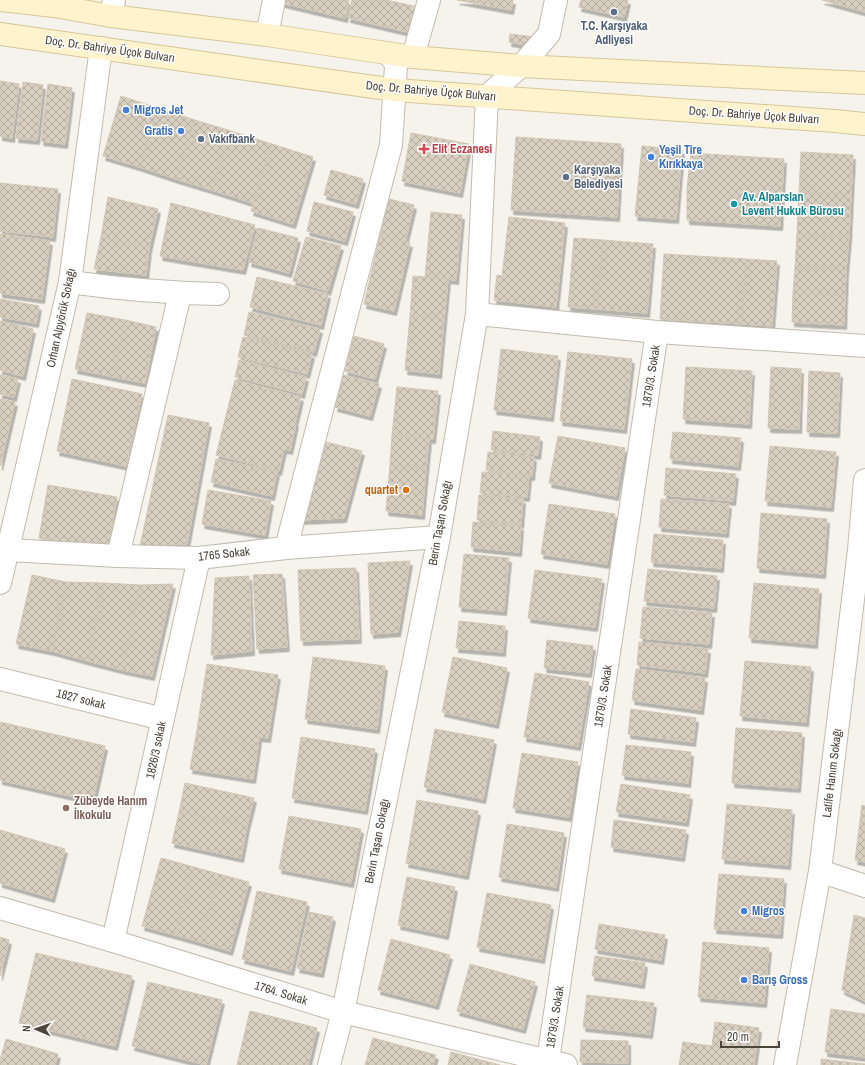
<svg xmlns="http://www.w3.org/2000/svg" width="865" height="1065" font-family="'Archivo Narrow',sans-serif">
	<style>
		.building { fill: url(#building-cross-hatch); stroke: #d3c7b4; filter: url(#shadow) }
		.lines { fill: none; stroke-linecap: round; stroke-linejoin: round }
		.street-casing { stroke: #c2bbae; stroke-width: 24 }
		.secondary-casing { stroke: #d6c79b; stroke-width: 24 }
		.street { stroke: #fff; stroke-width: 22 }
		.secondary { stroke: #fff3cd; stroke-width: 22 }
		.service-dot { fill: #5c6f8a; stroke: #fff; stroke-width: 1.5 }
		.shop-dot { fill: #3f7fe0; stroke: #fff; stroke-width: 1.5 }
		.health-dot { fill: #e0444e; stroke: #fff; stroke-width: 1.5 }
		.culture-dot { fill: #0f9aa8; stroke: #fff; stroke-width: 1.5 }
		.food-dot { fill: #e8710a; stroke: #fff; stroke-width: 1.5 }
		.education-dot { fill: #8d6e63; stroke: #fff; stroke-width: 1.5 }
		.labels { text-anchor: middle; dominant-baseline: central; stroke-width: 3; stroke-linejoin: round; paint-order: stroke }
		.service-label { font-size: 12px; font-weight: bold; fill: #4e5e75; stroke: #fff; text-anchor: start }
		.street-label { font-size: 12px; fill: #4b4439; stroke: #fff }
		.shop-label { font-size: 12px; font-weight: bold; fill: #366cbe; stroke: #fff; text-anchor: start }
		.health-label { font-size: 12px; font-weight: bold; fill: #be3a42; stroke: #fff; text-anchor: start }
		.culture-label { font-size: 12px; font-weight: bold; fill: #0d838f; stroke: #fff; text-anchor: start }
		.food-label { font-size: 12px; font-weight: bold; fill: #c56008; stroke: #fff; text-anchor: end }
		.education-label { font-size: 12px; font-weight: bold; fill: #785e54; stroke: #fff; text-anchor: start }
	</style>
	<defs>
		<pattern id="building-cross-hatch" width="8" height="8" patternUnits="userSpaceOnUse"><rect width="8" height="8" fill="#d8cfc1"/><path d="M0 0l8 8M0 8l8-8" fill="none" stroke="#b1aa9e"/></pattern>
		<filter id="shadow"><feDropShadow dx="2.5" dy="4.5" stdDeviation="0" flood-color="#0004"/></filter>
	</defs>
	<rect width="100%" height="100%" fill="#f6f3ec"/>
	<g class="building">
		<path d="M283,0H349L345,18L282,3Z"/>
		<path d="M352,0H386L418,7L412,33L348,18Z"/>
		<path d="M457,0H513L511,10Z"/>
		<path d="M581,0H628L624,17L579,7Z"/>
		<path d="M822,0H865V12Z"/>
		<path d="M510,34L535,37L533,46L509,42Z"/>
		<path d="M0,81L19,84L12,138L0,136Z"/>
		<path d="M23,82L43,85L37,140L16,138Z"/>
		<path d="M48,84L72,88L65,144L41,141Z"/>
		<path d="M121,96L158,108L140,167L103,156Z"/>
		<path d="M158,108L195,120L176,179L140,167Z"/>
		<path d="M195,120L231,131L212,190L176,179Z"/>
		<path d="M231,131L272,144L253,203L212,190Z"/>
		<path d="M411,133L469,144L460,193L402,181Z"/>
		<path d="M516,137L621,144L617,217L511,210Z"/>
		<path d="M272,144L313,157L293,224L251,211Z"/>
		<path d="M642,146L682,150L676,219L635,216Z"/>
		<path d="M801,152L853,155L851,194L799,192Z"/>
		<path d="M691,153L784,159L780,226L687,220V188Z"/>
		<path d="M331,170L363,179L356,204L324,195Z"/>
		<path d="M0,183L58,189L53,237L0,231Z"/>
		<path d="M799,192L851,194L849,237L797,234Z"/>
		<path d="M108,197L158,209L149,248L101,237Z"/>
		<path d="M389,199L414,205L405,242L380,236Z"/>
		<path d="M314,202L353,212L345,241L307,231Z"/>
		<path d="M171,203L255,225L243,270L160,256Z"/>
		<path d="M431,212L462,215L456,280L425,277Z"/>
		<path d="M509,217L565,223L556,307L494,300L497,275L502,276Z"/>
		<path d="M258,228L298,238L289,273L249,262Z"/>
		<path d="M0,234L50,241L42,299L0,293Z"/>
		<path d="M797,234L849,237L846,270L795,267Z"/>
		<path d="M380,236L410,243L394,311L364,304Z"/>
		<path d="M101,237L149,248L146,275L94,269Z"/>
		<path d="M306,237L341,246L328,291L293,281Z"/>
		<path d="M574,238L603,240L597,309L568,307Z"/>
		<path d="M603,240L653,244L647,313L597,309Z"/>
		<path d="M664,254L746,259L742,324L660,319Z"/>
		<path d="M746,259L777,261L772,326L742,324Z"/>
		<path d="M795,267L846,270L845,296L793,293Z"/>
		<path d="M413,276L448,279L444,319L410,316Z"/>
		<path d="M257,277L328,294L321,325L250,307Z"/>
		<path d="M793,293L845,296L844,325L792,322Z"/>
		<path d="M0,299L39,306L36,323L0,317Z"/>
		<path d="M249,312L320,329L314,352L244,335Z"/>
		<path d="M87,313L125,320L114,377L75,369Z"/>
		<path d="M410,316L444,319L439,374L405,370Z"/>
		<path d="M125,320L156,327L145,383L114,377Z"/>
		<path d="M0,321L33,329L23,376L0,370Z"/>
		<path d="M354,336L384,344L375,379L345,371Z"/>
		<path d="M243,337L312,354L307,374L238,357Z"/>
		<path d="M501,349L558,356L551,417L494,410Z"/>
		<path d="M568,352L632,359L624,429L560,421Z"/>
		<path d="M239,360L306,377L302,394L235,377Z"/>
		<path d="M686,367L752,371L749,424L683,419Z"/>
		<path d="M771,367L801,369L799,429L768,428Z"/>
		<path d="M809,371L840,373L837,433L807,432Z"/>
		<path d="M0,375L18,379L14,397L0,394Z"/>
		<path d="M343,375L379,384L370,416L335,407Z"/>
		<path d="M72,379L142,394L126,466L57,451Z"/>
		<path d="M235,380L301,397L295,423H296L290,450L284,449L279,471L216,455Z"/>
		<path d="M397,387L438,391L433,439L392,435Z"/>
		<path d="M0,399L15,402L0,466Z"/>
		<path d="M168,415L209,423L187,544L140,546Z"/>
		<path d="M493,431L540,437L538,455L491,450Z"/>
		<path d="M673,432L741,438L738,466L670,459Z"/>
		<path d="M392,435L429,439L426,469L390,465Z"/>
		<path d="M558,436L625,448L616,496L549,483Z"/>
		<path d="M322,441L362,451L344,518L301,520Z"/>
		<path d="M770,446L836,452L831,507L765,501Z"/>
		<path d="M488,452L534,457L532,476L486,470Z"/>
		<path d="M216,459L277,472L272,496L211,482Z"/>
		<path d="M390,465L426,469L422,515L386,511Z"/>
		<path d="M666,468L736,474L733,501L664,495Z"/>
		<path d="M482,472L529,475L527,497L480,493Z"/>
		<path d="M48,485L117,497L108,549L39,538Z"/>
		<path d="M208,490L271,501L265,535L202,524Z"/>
		<path d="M479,495L523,499L521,524L477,520Z"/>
		<path d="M661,499L729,504L726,533L659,527Z"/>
		<path d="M549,504L615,514L607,564L541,554Z"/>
		<path d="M761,513L827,519L823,574L757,568Z"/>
		<path d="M473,522L521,526L519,552L471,547Z"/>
		<path d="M654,534L723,540L721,568L651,562Z"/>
		<path d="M464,554L509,558L504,611L459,607Z"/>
		<path d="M410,561L398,632L371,634L368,563Z"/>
		<path d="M356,568L359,639L301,641L298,570Z"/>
		<path d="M648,569L717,576L714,608L644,601Z"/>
		<path d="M535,570L602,579L595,627L528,618Z"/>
		<path d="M282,574L287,647L257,649L253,575Z"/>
		<path d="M32,575L66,582L52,651L16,644Z"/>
		<path d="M249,576L252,651L211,655L215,578Z"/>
		<path d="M66,582L104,583L88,661L52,651Z"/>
		<path d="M104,583L140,585L123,670L88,661Z"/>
		<path d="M754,583L819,589L815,644L749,638Z"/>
		<path d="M173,584L152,676L123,670L140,585Z"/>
		<path d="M643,607L712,613L709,644L640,638Z"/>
		<path d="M459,621L505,626L503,652L456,648Z"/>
		<path d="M547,640L593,646L589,673L544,668Z"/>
		<path d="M639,642L708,649L705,673L637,665Z"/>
		<path d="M313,657L385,666L377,729L305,719Z"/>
		<path d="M453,657L507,668L496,724L442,712Z"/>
		<path d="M745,661L811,667L806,722L740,716Z"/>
		<path d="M207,664L278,675L268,738L259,737L258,746L196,736Z"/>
		<path d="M636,669L705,678L701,710L632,700Z"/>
		<path d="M535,673L589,682L578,746L524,737Z"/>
		<path d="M631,709L696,718L693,742L628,734Z"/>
		<path d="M0,722L105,746L93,801L0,780Z"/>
		<path d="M736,728L802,733L798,788L732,783Z"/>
		<path d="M435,729L494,740L483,799L424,787Z"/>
		<path d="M196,736L258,746L253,779L190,769Z"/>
		<path d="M301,737L375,749L365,810L292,798Z"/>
		<path d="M626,745L691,752L688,783L622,775Z"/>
		<path d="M522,753L578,762L569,817L513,808Z"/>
		<path d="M185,783L254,798L247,826L179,812Z"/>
		<path d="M621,784L690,795L686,822L616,812Z"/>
		<path d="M417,800L478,811L466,875L406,863Z"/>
		<path d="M727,804L792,810L788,865L722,859Z"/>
		<path d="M862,805L865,806V862L855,860Z"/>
		<path d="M179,812L247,826L241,858L172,843Z"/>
		<path d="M289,816L361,829L351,883L279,869Z"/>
		<path d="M614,820L686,830L682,857L611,847Z"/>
		<path d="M507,824L564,833L556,887L499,877Z"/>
		<path d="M0,830L65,849L52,898L0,883Z"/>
		<path d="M161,858L194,867L175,935L142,926Z"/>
		<path d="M194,867L219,874L200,942L175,935Z"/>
		<path d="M219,874L249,882L230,951L200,942Z"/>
		<path d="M719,874L784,879L780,934L714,929Z"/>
		<path d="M407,877L455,887L446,935L398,925Z"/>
		<path d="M257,891L307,902L291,971L242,959Z"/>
		<path d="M487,893L551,905L542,959L477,947Z"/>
		<path d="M309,912L333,917L321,973L297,968Z"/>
		<path d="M854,915L865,918V1001L842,990Z"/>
		<path d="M599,924L665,935L661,960L595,949Z"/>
		<path d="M0,937L9,940L0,976Z"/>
		<path d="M391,939L450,955L436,1005L378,990Z"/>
		<path d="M703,942L769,948L764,1003L698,997Z"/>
		<path d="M36,953L132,976L115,1046L19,1023Z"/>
		<path d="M595,956L645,963L642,984L592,976Z"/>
		<path d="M470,964L535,982L523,1029L457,1011Z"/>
		<path d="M148,982L222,1000L206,1065L132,1046Z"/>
		<path d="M587,995L654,1003L650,1034L583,1027Z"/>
		<path d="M831,1009L865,1014V1057L825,1052Z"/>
		<path d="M250,1011L317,1028L308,1065H237Z"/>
		<path d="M715,1022L759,1028L754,1065H679L683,1042L712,1046Z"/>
		<path d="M373,1038L436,1055L433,1065H365Z"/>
		<path d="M6,1039L58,1054L55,1065H0V1060Z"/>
		<path d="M581,1040L628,1041V1063L580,1062Z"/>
		<path d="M451,1052L500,1065H448Z"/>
		<path d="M821,1059L865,1064V1065H821Z"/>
	</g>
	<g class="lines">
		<defs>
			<g id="street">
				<path d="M111,16L114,0"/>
				<path d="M267,35L274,0"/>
				<path d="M413,57L429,0"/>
				<path d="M70,282C119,289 169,293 218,294"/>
				<path d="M477,314L657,332L865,346"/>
				<path d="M286,548L391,145L396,66L394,61L389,54"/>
				<path d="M9,550L118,556L199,558L286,548L439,537"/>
				<path d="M118,556L180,294"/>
				<path d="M0,583L70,282L101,48"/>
				<path d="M0,679L163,719"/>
				<path d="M820,871L865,886"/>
				<path d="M0,908L113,941L343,1012L566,1065"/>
				<path d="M113,941L199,558"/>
				<path d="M548,1060L657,332"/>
				<path d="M329,1065L343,1012L439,537L477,314L487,96L521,66L549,34L556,0"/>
				<path d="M785,1065L820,871L859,550L865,480"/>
			</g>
			<g id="secondary">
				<path d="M0,0L54,6L111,16L267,35L413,57L521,66L865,83"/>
				<path d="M0,34L395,90L835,121L865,124"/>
			</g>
		</defs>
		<use href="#street" class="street-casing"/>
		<use href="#secondary" class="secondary-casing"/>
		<use href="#street" class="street"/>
		<use href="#secondary" class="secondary"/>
	</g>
	<g class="service-dot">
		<circle cx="614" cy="12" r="4"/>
		<circle cx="201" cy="139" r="4"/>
		<circle cx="566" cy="177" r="4"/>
	</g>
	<g class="shop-dot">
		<circle cx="126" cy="110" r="4"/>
		<circle cx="181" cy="131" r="4"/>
		<circle cx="651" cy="157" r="4"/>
		<circle cx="744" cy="911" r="4"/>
		<circle cx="744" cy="980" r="4"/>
	</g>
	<path class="health-dot" d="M422 143h4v4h4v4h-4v4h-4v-4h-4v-4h4z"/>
	<circle class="culture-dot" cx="734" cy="204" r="4"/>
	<circle class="food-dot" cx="406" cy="490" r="4"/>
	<circle class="education-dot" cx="66" cy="808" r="4"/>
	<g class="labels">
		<g class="service-label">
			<text x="614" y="26" text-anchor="middle">T.C. Karşıyaka<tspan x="614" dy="14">Adliyesi</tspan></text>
			<text x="209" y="139">Vakıfbank</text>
			<text x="574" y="170">Karşıyaka<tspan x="574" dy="14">Belediyesi</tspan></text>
		</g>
		<g class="street-label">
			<text transform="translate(110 49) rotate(8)">Doç. Dr. Bahriye Üçok Bulvarı</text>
			<text transform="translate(431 91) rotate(5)">Doç. Dr. Bahriye Üçok Bulvarı</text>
			<text transform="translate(754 115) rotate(4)">Doç. Dr. Bahriye Üçok Bulvarı</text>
			<text transform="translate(61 318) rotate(-78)">Orhan Alpyörük Sokağı</text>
			<text transform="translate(651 376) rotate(-81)">1879/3. Sokak</text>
			<text transform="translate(440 523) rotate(-80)">Berin Taşan Sokağı</text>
			<text transform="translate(224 554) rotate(-6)">1765 Sokak</text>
			<text transform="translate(603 696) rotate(-81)">1879/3. Sokak</text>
			<text transform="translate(81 699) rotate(14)">1827 sokak</text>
			<text transform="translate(156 750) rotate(-78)">1826/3 sokak</text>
			<text transform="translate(832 773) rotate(-83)">Latife Hanım Sokağı</text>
			<text transform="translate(377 841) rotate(-79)">Berin Taşan Sokağı</text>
			<text transform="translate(281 993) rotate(17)">1764. Sokak</text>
			<text transform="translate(555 1017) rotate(-81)">1879/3. Sokak</text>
		</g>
		<g class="shop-label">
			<text x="134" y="110">Migros Jet</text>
			<text x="173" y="131" text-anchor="end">Gratis</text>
			<text x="659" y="150">Yeşil Tire<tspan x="659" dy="14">Kırıkkaya</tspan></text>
			<text x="752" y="911">Migros</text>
			<text x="752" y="980">Barış Gross</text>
		</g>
		<g class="health-label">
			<text x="432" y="149">Elit Eczanesi</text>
		</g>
		<g class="culture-label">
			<text x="742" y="197">Av. Alparslan<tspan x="742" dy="14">Levent Hukuk Bürosu</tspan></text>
		</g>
		<g class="food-label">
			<text x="398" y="490">quartet</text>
		</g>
		<g class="education-label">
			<text x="74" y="801">Zübeyde Hanım<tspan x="74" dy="14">İlkokulu</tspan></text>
		</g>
	</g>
	<g transform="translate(36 1029) rotate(272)" stroke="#ffffff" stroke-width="3" paint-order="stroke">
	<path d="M0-3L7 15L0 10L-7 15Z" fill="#4b4439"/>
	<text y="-6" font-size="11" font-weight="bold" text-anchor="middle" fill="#4b4439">N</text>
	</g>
	<path d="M721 1041v6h58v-6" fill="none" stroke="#4b4439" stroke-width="2"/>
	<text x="727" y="1041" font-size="12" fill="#4b4439" stroke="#ffffff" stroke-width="3" paint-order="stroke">20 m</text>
</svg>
